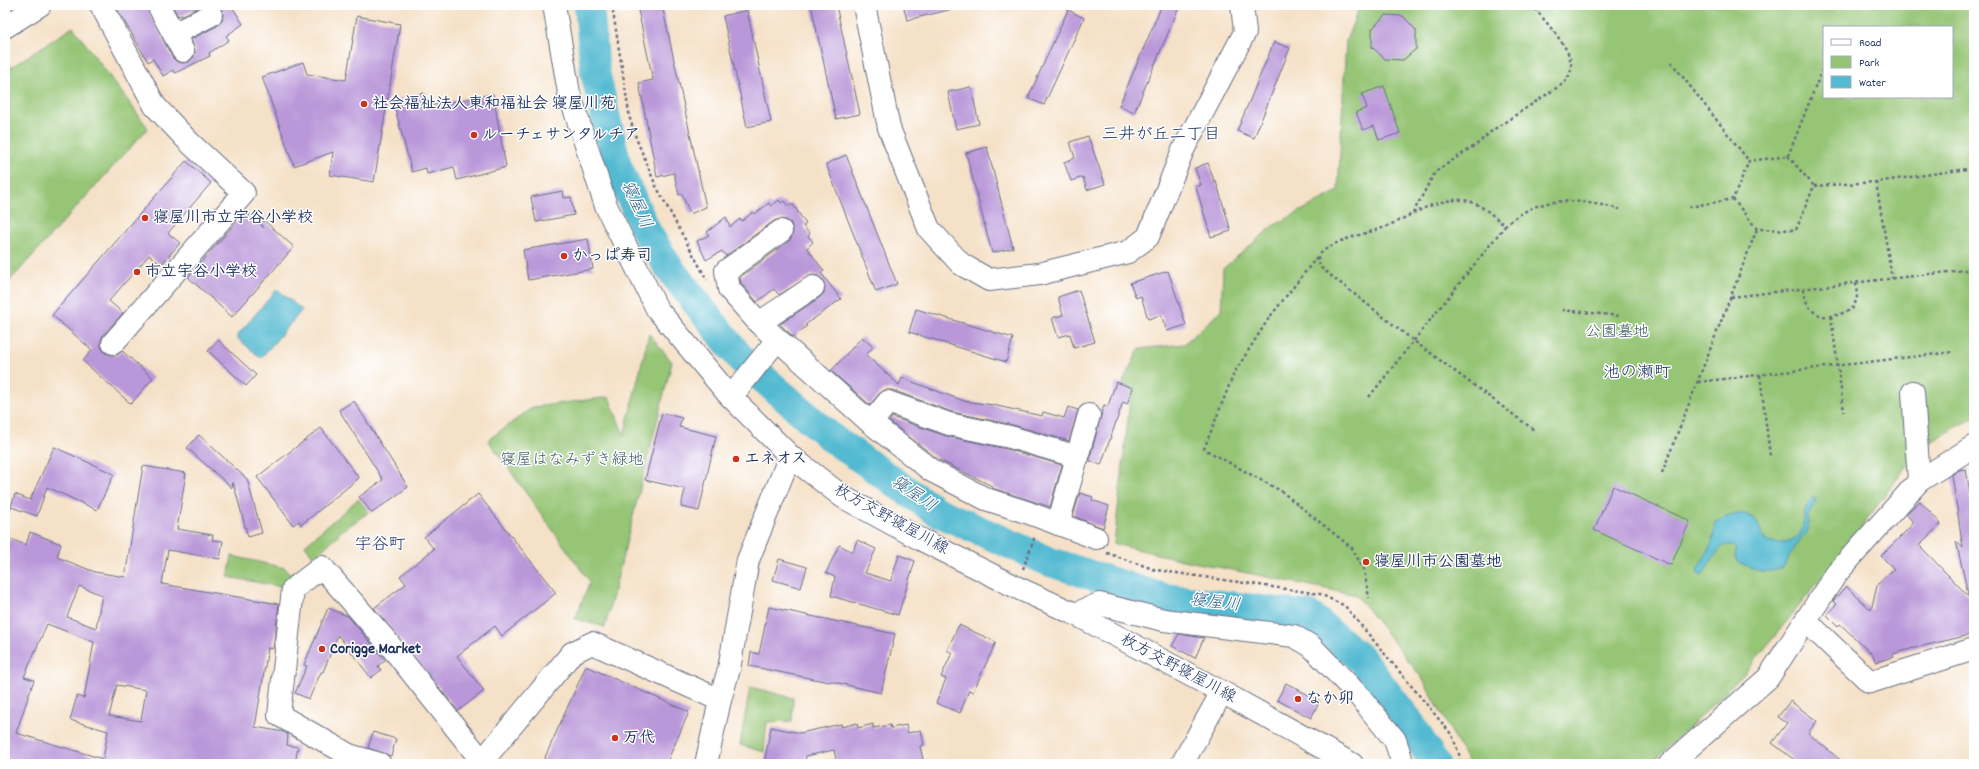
<svg xmlns="http://www.w3.org/2000/svg" width="1979" height="769" font-family="Dekko,'Klee One',sans-serif">
	<style>
		.green { fill: #95c574; stroke: #587a69; fill-rule: evenodd }
		.water { fill: #53bad1; stroke: #377498 }
		.lines { fill: none; stroke-linecap: round; stroke-linejoin: round }
		.stream { stroke: #53bad1; stroke-width: 5 }
		.river { stroke: #53bad1; stroke-width: 30 }
		.building { fill: #b997d9; fill-rule: evenodd }
		.minor-casing { stroke: #676d83; stroke-width: 24 }
		.major-casing { stroke: #676d83; stroke-width: 24 }
		.path { stroke: #676d83; stroke-width: 2.5; stroke-dasharray: 3 3; stroke-linecap: butt }
		.minor { stroke: #fff; stroke-width: 22 }
		.major { stroke: #fff; stroke-width: 22 }
		.poi-dot { fill: #c8321e; stroke: #fff; stroke-width: 1.5 }
		.labels { text-anchor: middle; dominant-baseline: central; stroke-width: 3; stroke-linejoin: round; paint-order: stroke }
		.poi-label { font-size: 16px; font-weight: bold; fill: #1b2f5e; stroke: #fff; text-anchor: start }
		.park-label { font-size: 16px; fill: #405c65; stroke: #fff }
		.street-label { font-size: 16px; fill: #1b2f5e; stroke: #fff }
		.neighbourhood-label { font-size: 17px; fill: #1b2f5e; stroke: #fff }
		.water-label { font-size: 17px; font-style: italic; fill: #2f6086; stroke: #fff }
	</style>
	<rect width="100%" height="100%" fill="#fff"/>
	<filter id="ink" filterUnits="userSpaceOnUse"><feTurbulence type="fractalNoise" baseFrequency=".025" numOctaves="2"/><feDisplacementMap in="SourceGraphic" scale="8" xChannelSelector="R" yChannelSelector="G"/><feConvolveMatrix kernelMatrix="1 2 1 2 8 2 1 2 1" color-interpolation-filters="sRGB"/></filter>
	<filter id="wash" filterUnits="userSpaceOnUse"><feTurbulence type="fractalNoise" baseFrequency=".012" numOctaves="4" result="noise"/><feDisplacementMap in="SourceGraphic" scale="16" xChannelSelector="R" yChannelSelector="G"/><feGaussianBlur stdDeviation="0.9" result="paint"/><feColorMatrix in="noise" values="0 0 0 0 0 0 0 0 0 0 0 0 0 0 0 0 0 1.4 0 .05"/><feComposite in="paint" operator="in"/></filter>
	<g filter="url(#wash)">
		<rect width="100%" height="100%" fill="#f5e1c7"/>
		<g class="green">
			<path d="M1360,5H1974V417L1919,449L1845,549L1745,673L1659,756L1648,764H1469L1422,678L1356,595L1183,560L1114,544L1130,400L1123,382L1139,349L1184,344L1221,311L1223,269L1273,226L1338,191L1346,41ZM1824,27H1952V97H1824Z"/>
			<path d="M73,27L148,128L5,286V71Z"/>
			<path d="M649,334L672,362L605,627L575,619L590,582L488,440L533,407L609,397L624,435Z"/>
			<path d="M358,499L369,512L343,530L314,558L305,545Z"/>
			<path d="M232,556L285,568L293,577L282,587L228,577Z"/>
			<path d="M750,687L793,698L792,721L767,722L764,752L740,745Z"/>
		</g>
		<g class="water">
			<path d="M277,289L302,310L261,358L236,337Z"/>
			<path d="M1814,497L1816,501L1807,518C1812,536 1802,534 1794,547C1790,553 1789,561 1784,566C1766,577 1753,569 1737,561L1735,557L1736,549C1724,534 1710,563 1704,573L1701,575L1698,574L1697,570L1712,543L1715,523C1726,515 1747,508 1756,521C1761,527 1761,536 1766,541C1772,543 1779,543 1785,542C1811,536 1798,521 1808,504C1810,500 1811,498 1814,497Z"/>
		</g>
		<g class="lines">
			<path class="stream" d="M5,7L8,5"/>
			<path class="river" d="M589,5L595,72L617,166L647,233L669,268L742,360L833,439L936,511L1050,562L1163,598L1310,616L1360,658L1410,723L1435,764"/>
		</g>
		<g id="blocks">
			<g class="building">
				<path d="M115,5H146L172,57L176,61L182,63L189,62L194,57L195,51L191,39L217,26L222,21L223,15L222,10L218,5H231L243,24L226,36L229,40L209,53L210,56L175,73L173,70L163,76L153,59L148,62Z"/>
				<path d="M172,5H203L181,16L180,15L178,16Z"/>
				<path d="M637,5H662L706,207L690,214L682,194L679,195L674,173L657,177L639,83L653,80Z"/>
				<path d="M811,5H836L860,114L836,119Z"/>
				<path d="M903,5H948L949,10L907,20Z"/>
				<path d="M1162,5H1180L1134,113L1119,106Z"/>
				<path d="M747,10L771,122L747,127L723,16Z"/>
				<path d="M1068,10L1084,18L1044,105L1028,98Z"/>
				<path d="M1385,15L1403,16L1416,30V49L1403,60L1385,59L1372,47V29Z"/>
				<path d="M357,16L400,24L374,182L330,175L333,152L294,166L262,77L303,62L307,74L346,80Z"/>
				<path d="M1274,42L1290,48L1254,138L1237,131Z"/>
				<path d="M1384,86L1400,133L1379,140L1374,126L1363,130L1356,112L1367,108L1362,94Z"/>
				<path d="M971,87L979,124L956,129L948,92Z"/>
				<path d="M424,93L428,106L493,94L506,167L457,180L454,167L427,174L426,168L412,172L393,101Z"/>
				<path d="M1088,136L1105,184L1087,190L1083,177L1071,181L1064,162L1075,158L1070,142Z"/>
				<path d="M987,147L1013,248L992,253L966,153Z"/>
				<path d="M846,155L897,284L876,292L826,164Z"/>
				<path d="M186,161L211,183L168,233L180,243L161,265L149,255L109,301L123,313L103,335L101,341V347L105,353L111,355H117L122,351L153,378L131,404L83,361L92,350L52,315Z"/>
				<path d="M1208,163L1214,181H1216L1231,231L1211,237L1196,187L1201,185L1195,168Z"/>
				<path d="M563,191L564,198L571,197L574,215L536,222L531,197Z"/>
				<path d="M779,200L781,203L784,201L788,206L792,203L806,224L803,226L810,234L808,236L813,242L807,248L824,271L821,273L841,299L805,325L807,326L793,337L780,324L820,297L824,293L825,287L823,280L818,276L812,275L779,295L774,289L757,302L741,283L740,277L789,241L792,236L793,230L791,223L786,220L780,219L774,221L726,256L722,251L706,260L697,241L709,235L707,232L726,217L730,227L740,219L742,221L753,212L755,214L769,203L771,206Z"/>
				<path d="M245,212L264,228L257,216L258,215L294,247L232,317L188,277Z"/>
				<path d="M588,239L593,269L528,280L523,250Z"/>
				<path d="M1168,271L1186,325L1167,331L1161,315L1148,319L1141,296L1136,298L1130,283Z"/>
				<path d="M1079,290L1095,342L1074,348L1070,334L1058,337L1052,318L1063,315L1058,297Z"/>
				<path d="M916,309L1013,338L1006,362L909,332Z"/>
				<path d="M862,337L873,347L866,355L899,385L902,378L964,401L993,405L1042,416L1043,412L1064,418L1068,407L1078,410L1069,441L1013,425L952,412L892,390H884L879,394L870,405L831,371Z"/>
				<path d="M218,340L256,375L246,386L208,351Z"/>
				<path d="M1116,382L1133,388L1127,404L1123,402L1101,465L1090,461V457L1104,405L1108,406Z"/>
				<path d="M354,401L408,487L372,513L359,497L383,480L339,410Z"/>
				<path d="M662,413L682,418L679,427L716,436L699,511L681,507L685,489L645,480Z"/>
				<path d="M892,417L946,436L1007,449L1062,465L1050,507L992,488V486L939,460L889,421Z"/>
				<path d="M321,428L359,478L301,525L299,521L293,525L257,477Z"/>
				<path d="M199,435L247,479L262,533L248,537L233,482L232,488L187,448Z"/>
				<path d="M54,447L114,474L97,510L47,487L37,516L11,507L15,494L30,500Z"/>
				<path d="M143,466L186,473L177,529L213,535L212,540L223,541L220,559L168,550L162,584L279,604L273,649L268,648L255,727L284,732L288,735L287,745L298,747L295,764H5V547L8,538L26,545L30,532L61,544L57,557L95,572L125,577ZM79,586L102,595L96,628L67,617ZM47,624L94,642L84,698L77,696L70,720L108,731L103,759L16,733L34,680L24,677ZM117,685L146,690L141,721L109,716Z"/>
				<path d="M1966,469L1974,519V594H1968L1956,541L1963,548L1952,475L1959,470Z"/>
				<path d="M1613,486L1690,521L1671,565L1594,530Z"/>
				<path d="M1080,493L1093,497L1092,500L1109,506L1103,528L1073,516Z"/>
				<path d="M478,494L556,593L502,636L495,626L457,656L484,691L458,711L374,608L406,584L400,576L434,549L424,537Z"/>
				<path d="M1920,501L1941,524L1919,545L1974,602V634L1910,649L1893,654L1894,657L1876,662L1873,655L1840,624L1838,626L1827,615L1837,604L1833,601L1846,586L1871,610L1877,586L1880,581L1894,569L1881,556L1914,523L1906,514Z"/>
				<path d="M857,540L876,549L865,573L891,581L899,555L915,561L898,615L831,596L835,577L826,573L839,545L853,552Z"/>
				<path d="M779,559L807,567L801,588L773,580Z"/>
				<path d="M769,607L895,634L881,693L830,681L829,682L749,666L751,652L759,654Z"/>
				<path d="M328,608L348,616L385,660L378,666L381,670L371,678L338,635L323,672H321L309,699L295,693L307,666L304,665Z"/>
				<path d="M959,625L996,642L973,692L969,690L960,713L936,703L946,679L941,677L952,653L947,650Z"/>
				<path d="M1179,634L1204,638L1195,658L1172,646Z"/>
				<path d="M586,666L689,712L666,764H542Z"/>
				<path d="M1286,683L1320,701L1311,718L1277,700Z"/>
				<path d="M1790,701L1817,721L1808,733L1845,764H1800L1772,743L1787,723L1778,717Z"/>
				<path d="M857,723L858,728L873,724V728L890,725L891,728L906,725L908,733L921,730L924,745L920,746L924,764H837L834,750L806,756L804,764H764L771,727L800,733L841,724L842,727Z"/>
				<path d="M373,732L396,739L391,756L368,748Z"/>
			</g>
		</g>
	</g>
	<g filter="url(#ink)">
		<use href="#blocks" fill-opacity="0" stroke="#676d83" stroke-width="1"/>
		<g class="lines">
			<defs>
				<g id="minor">
					<path d="M101,5L155,106L189,142L244,193L113,343"/>
					<path d="M158,5L183,51"/>
					<path d="M864,5L889,128L929,229L961,264L989,280L1039,274L1128,252L1148,237L1183,150L1245,32L1242,5"/>
					<path d="M5,27L40,5"/>
					<path d="M174,34L211,15"/>
					<path d="M781,231L726,271L729,289L759,323L871,423L932,471L986,499L1029,513L1096,538"/>
					<path d="M759,323L813,287"/>
					<path d="M1913,392L1919,481"/>
					<path d="M731,397L777,340"/>
					<path d="M871,423L888,402L949,424L1010,437L1078,457"/>
					<path d="M1058,524L1089,415"/>
					<path d="M1075,614L1099,604L1164,620L1294,636L1311,646L1360,697L1395,740L1401,758V764"/>
					<path d="M1806,621L1870,682L1974,649"/>
					<path d="M380,764L349,755L279,715L293,589L322,567L389,644L482,761"/>
					<path d="M480,764L572,653L592,643L720,700"/>
					<path d="M706,764L720,700L729,669L748,560L790,456"/>
					<path d="M1182,764L1222,692"/>
					<path d="M1670,764L1768,678L1836,574L1919,481L1974,446"/>
				</g>
				<path id="major" d="M554,5L569,93L606,206L657,309L728,394L790,456L843,497L922,540L1020,589L1075,614L1222,692L1352,764"/>
			</defs>
			<use href="#minor" class="minor-casing"/>
			<use href="#major" class="major-casing"/>
			<g class="path">
				<path d="M612,5L630,119L636,138L656,186L707,280"/>
				<path d="M1671,62L1749,161"/>
				<path d="M1788,156L1814,186L1796,230L1757,229L1733,199L1749,161Z"/>
				<path d="M1788,156L1824,65"/>
				<path d="M1876,182L1892,278"/>
				<path d="M1814,186L1876,182L1974,168"/>
				<path d="M1689,207L1733,199"/>
				<path d="M1413,213L1435,172L1477,144L1493,130L1564,83C1569,77 1572,71 1571,63C1569,46 1543,19 1532,5"/>
				<path d="M1505,226C1541,193 1576,199 1620,209"/>
				<path d="M1317,257L1269,318L1234,373L1204,449L1281,491L1352,548L1364,570L1369,598"/>
				<path d="M1803,289C1808,319 1826,322 1852,309L1857,299L1856,282"/>
				<path d="M1731,297L1974,269"/>
				<path d="M1562,310L1621,316"/>
				<path d="M1831,316L1844,412"/>
				<path d="M1760,375L1770,456"/>
				<path d="M1698,382L1953,352"/>
				<path d="M1369,397L1505,226C1494,216 1478,201 1463,200C1435,198 1409,217 1385,227C1364,235 1337,238 1320,254L1318,257L1320,267L1414,341L1534,430"/>
				<path d="M1662,473L1757,229"/>
				<path d="M1107,553L1156,570L1320,594L1345,606L1452,735L1459,754L1460,764"/>
				<path d="M1023,569L1035,536"/>
			</g>
			<use href="#minor" class="minor"/>
			<use href="#major" class="major"/>
		</g>
	</g>
	<g class="poi-dot">
		<circle cx="364" cy="104" r="4"/>
		<circle cx="474" cy="135" r="4"/>
		<circle cx="145" cy="218" r="4"/>
		<circle cx="564" cy="256" r="4"/>
		<circle cx="137" cy="272" r="4"/>
		<circle cx="736" cy="459" r="4"/>
		<circle cx="1366" cy="562" r="4"/>
		<circle cx="322" cy="649" r="4"/>
		<circle cx="1298" cy="699" r="4"/>
		<circle cx="615" cy="738" r="4"/>
	</g>
	<g class="labels">
		<g class="poi-label">
			<text x="372" y="104">社会福祉法人東和福祉会 寝屋川苑</text>
			<text x="482" y="135">ルーチェサンタルチア</text>
			<text x="153" y="218">寝屋川市立宇谷小学校</text>
			<text x="572" y="256">かっぱ寿司</text>
			<text x="145" y="272">市立宇谷小学校</text>
			<text x="744" y="459">エネオス</text>
			<text x="1374" y="562">寝屋川市公園墓地</text>
			<text x="330" y="649">Corigge Market</text>
			<text x="1306" y="699">なか卯</text>
			<text x="623" y="738">万代</text>
		</g>
		<g class="park-label">
			<text x="1617" y="332">公園墓地</text>
			<text x="572" y="460">寝屋はなみずき緑地</text>
		</g>
		<g class="street-label">
			<text transform="translate(891 520) rotate(29)">枚方交野寝屋川線</text>
			<text transform="translate(1178 669) rotate(28)">枚方交野寝屋川線</text>
		</g>
		<g class="neighbourhood-label">
			<text x="1161" y="136">三井が丘二丁目</text>
			<text x="1637" y="374">池の瀬町</text>
			<text x="380" y="546">宇谷町</text>
		</g>
		<g class="water-label">
			<text transform="translate(635 205) rotate(65)">寝屋川</text>
			<text transform="translate(913 495) rotate(34)">寝屋川</text>
			<text transform="translate(1215 604) rotate(7)">寝屋川</text>
		</g>
	</g>
	<rect width="1979" height="769" fill="none" stroke="#fff" stroke-width="20"/>
	<rect x="1823" y="26" width="130" height="72" fill="#ffffff" stroke="#a4acbf"/>
	<rect x="1831" y="39" width="20" height="6" fill="#ffffff" stroke="#a4acbf"/>
	<text x="1859" y="46" font-size="12" fill="#1b2f5e">Road</text>
	<rect x="1831" y="56" width="20" height="12" fill="#95c574" stroke="#a4acbf"/>
	<text x="1859" y="66" font-size="12" fill="#1b2f5e">Park</text>
	<rect x="1831" y="76" width="20" height="12" fill="#53bad1" stroke="#a4acbf"/>
	<text x="1859" y="86" font-size="12" fill="#1b2f5e">Water</text>
</svg>
